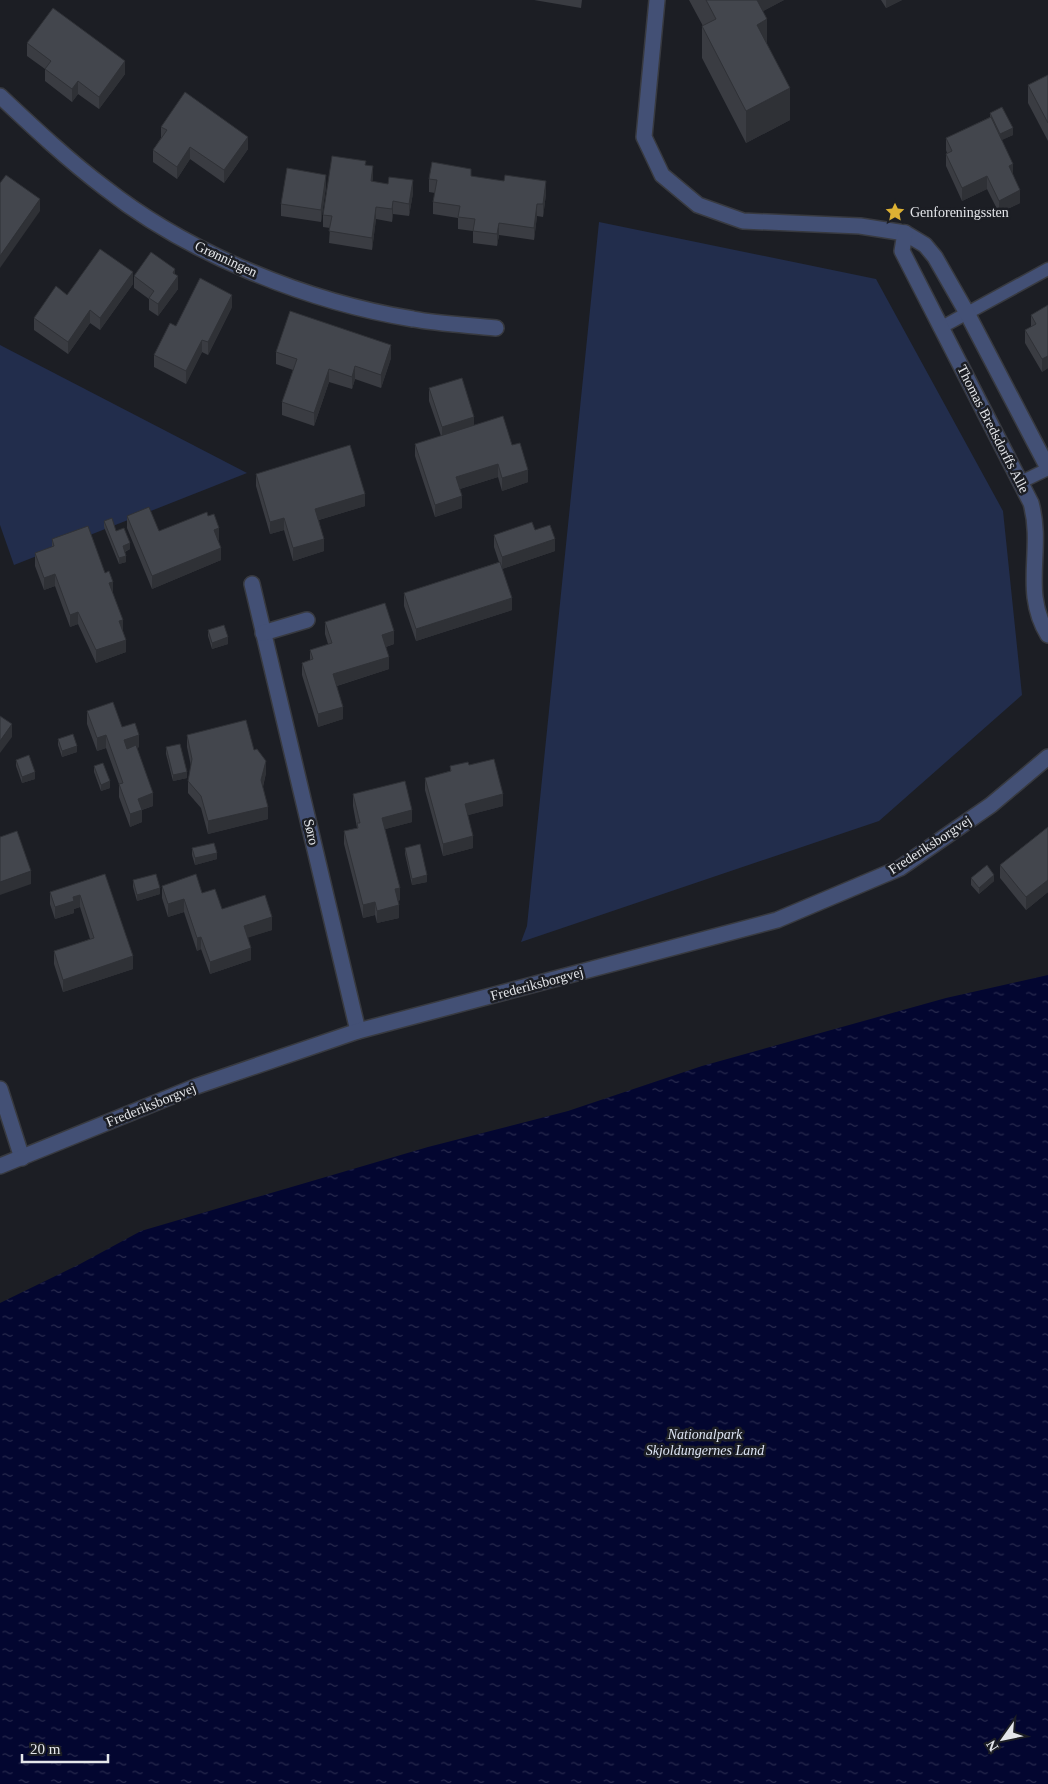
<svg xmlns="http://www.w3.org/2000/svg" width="1048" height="1784" font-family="Georgia,serif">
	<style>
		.green { fill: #222d4c }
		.water { fill: url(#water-ripples) }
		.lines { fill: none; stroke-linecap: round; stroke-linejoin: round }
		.service-casing { stroke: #383a40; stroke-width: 15 }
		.minor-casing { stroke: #383a40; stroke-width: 18 }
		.tertiary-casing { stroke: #383a40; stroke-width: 18 }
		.service { stroke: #435075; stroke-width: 12 }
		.minor { stroke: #435075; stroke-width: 15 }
		.tertiary { stroke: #435075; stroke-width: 15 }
		.wall { fill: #3a3c42 }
		.shaded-wall { fill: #2f3136 }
		.building { fill: #43464d; stroke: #2f3136 }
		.labels { text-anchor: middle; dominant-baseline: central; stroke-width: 5; stroke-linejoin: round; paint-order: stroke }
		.poi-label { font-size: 14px; fill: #e4e6ea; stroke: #1c1e24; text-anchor: start }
		.street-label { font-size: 14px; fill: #e4e6ea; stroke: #1c1e24 }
		.park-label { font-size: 14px; font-style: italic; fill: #dce3f2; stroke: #1c1e24 }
	</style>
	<defs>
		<pattern id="water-ripples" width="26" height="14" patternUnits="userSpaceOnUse" patternTransform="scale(1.25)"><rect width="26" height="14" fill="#030630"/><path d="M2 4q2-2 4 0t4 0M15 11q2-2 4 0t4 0" fill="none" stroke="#282a4e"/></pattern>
	</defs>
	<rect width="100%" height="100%" fill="#1c1e24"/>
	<g class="green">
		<path d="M599,222L876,279L1003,511L1022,695L879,821L521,942L527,926Z"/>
		<path d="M0,345L247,473L14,565L0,525Z"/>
	</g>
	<path class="water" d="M1048,975V1784H0V1303L80,1264L141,1231L428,1147L568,1111L702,1066L946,998Z"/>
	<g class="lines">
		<defs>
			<g id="service">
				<path d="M940,328L1048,269"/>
				<path d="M1021,482L1048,469"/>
			</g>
			<g id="minor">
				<path d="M657,0L644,137L662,175L698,205L743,221L860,226L905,233L925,245L935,257L967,313L1048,468"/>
				<path d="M0,96C34,128 68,160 105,188C189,254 308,302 413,319C440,324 468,325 496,328"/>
				<path d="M905,233L902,251L1031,503C1044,550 1021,591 1048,635"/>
				<path d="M252,584L358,1031"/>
				<path d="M263,633L307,620"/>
				<path d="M0,1089L22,1158"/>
			</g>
			<path id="tertiary" d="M0,1166L197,1086L358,1031L777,920L900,868L991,805L1048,757"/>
		</defs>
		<use href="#service" class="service-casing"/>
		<use href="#minor" class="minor-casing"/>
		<use href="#tertiary" class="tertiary-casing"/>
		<use href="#service" class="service"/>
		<use href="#minor" class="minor"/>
		<use href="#tertiary" class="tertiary"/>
	</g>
	<g class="wall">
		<path d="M534,0H582L581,8Z"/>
		<path d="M689,0H784L763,11L767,44L790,120L746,143L702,58V26H703Z"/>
		<path d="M881,0H902L886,8Z"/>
		<path d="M27,43L125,74L99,109L78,94L72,102L45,81V69L27,56Z"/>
		<path d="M1048,75V141L1028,103V85Z"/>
		<path d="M990,113L1013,135L1001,140L1013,174L1020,203L999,213L987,189L962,201L946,166V154L947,153L946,150V138L990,117Z"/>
		<path d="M161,127L248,149L224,183L190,159L177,179L153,162V150L161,138Z"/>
		<path d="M366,165L373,178L372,181L413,193L409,216L393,214L392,222L376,219L372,250L329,243L330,228L323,227V215Z"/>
		<path d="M471,176L546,194L543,217L537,216L534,240L499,235L497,246L473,243V231L458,229V218L433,214V202L435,193L429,192V179Z"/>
		<path d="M326,187L321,222L281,216V204Z"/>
		<path d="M175,275L178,289L158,316L149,310V299L134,288V276Z"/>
		<path d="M133,284L100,330L90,323L68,354L34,330V318L67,295Z"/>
		<path d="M1048,305V368L1042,372L1025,343V330L1031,327V315Z"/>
		<path d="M232,307L208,355L202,352L186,384L154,367V355L176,326Z"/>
		<path d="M276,352L391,358L381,388L355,379L352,389L329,382L314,426L282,415V402L293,370L276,364Z"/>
		<path d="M429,388L474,425L512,445L528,482L502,491L498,477L460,489L462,508L435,517L415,456V444L441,436L429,401Z"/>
		<path d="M256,474L365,506L319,520L324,551L293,561L284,530L270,534L256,486Z"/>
		<path d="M127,516L159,531L208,516L219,540H218L221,560L152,589L127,528Z"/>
		<path d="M104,521L116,531L130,549L125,552L126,562L119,564L104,527Z"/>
		<path d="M535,530L555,551L502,569L512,610L416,641L404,606V593L499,562L494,547V535Z"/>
		<path d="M52,539L105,573L113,594L123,631L126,652L96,663L78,624L70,627L55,586L44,590L35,566V553L52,547Z"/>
		<path d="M325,622L394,644L386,647L389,669L337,686L343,719L318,727L302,675V663L310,660V650L328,644L325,634Z"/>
		<path d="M208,630L228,644L212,649L208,636Z"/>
		<path d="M87,711L122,727L139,747L137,748L153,806L142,810V822L130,827L119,797V784L106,748L97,751L87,724Z"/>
		<path d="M187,735L254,750L266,773L263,787L268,819L208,834L201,808L188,793V781L191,766L187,747Z"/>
		<path d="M58,739L77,752L62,757L58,745Z"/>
		<path d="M166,747L187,778L173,781L166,754Z"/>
		<path d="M16,760L35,779L22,783L16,766Z"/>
		<path d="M469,765L503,806L468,815L473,848L443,856L425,790V778L450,771V766Z"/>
		<path d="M94,766L110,788L101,791L94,772Z"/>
		<path d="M353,794L412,822L385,829L400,900L398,901L399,918L377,923L375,915L363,918L344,844V831L357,828L353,806Z"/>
		<path d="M1048,827V892L1026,910L1000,878V865Z"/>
		<path d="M192,848L217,859L195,865L192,855Z"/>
		<path d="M405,848L427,882L412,885L405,854Z"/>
		<path d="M105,874L133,969L63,992L54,964V951L90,939L80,907L74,909V913L55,919L50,904V892Z"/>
		<path d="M971,878L994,881L979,894L971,885Z"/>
		<path d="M133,880L160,894L137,901L133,887Z"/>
		<path d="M162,886L202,893L222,909L272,930L248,937L251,960L210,974L201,949L197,951L184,912L168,917L162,898Z"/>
	</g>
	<g class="shaded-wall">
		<path d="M750,0H784L750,18Z"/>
		<path d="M886,0H902L886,8Z"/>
		<path d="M767,19V51L757,25Z"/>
		<path d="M125,61V74L99,109V97Z"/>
		<path d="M78,81V94L72,102V89Z"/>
		<path d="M790,88V120L746,143V111Z"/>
		<path d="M1013,128V135L1000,141V134Z"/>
		<path d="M248,137V149L224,183V170Z"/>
		<path d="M190,147V159L177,179V167Z"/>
		<path d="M1013,164V177L1009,166Z"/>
		<path d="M373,166V178L371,194V181Z"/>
		<path d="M326,175V187L321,222V210Z"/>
		<path d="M987,176V189L962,201V188Z"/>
		<path d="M413,180V193L409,216V204Z"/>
		<path d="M546,181V194L543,217V204Z"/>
		<path d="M1020,190V203L999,213V201Z"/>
		<path d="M40,199V211L0,268V256Z"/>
		<path d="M393,201V214L392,222V209Z"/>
		<path d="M537,204V216L534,240V228Z"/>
		<path d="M376,207V219L372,250V238Z"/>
		<path d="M499,223V235L497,246V234Z"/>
		<path d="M175,269V279L178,276V289L158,316V304Z"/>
		<path d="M133,272V284L100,330V318Z"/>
		<path d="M232,295V307L208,355V342Z"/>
		<path d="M90,310V323L68,354V342Z"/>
		<path d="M202,340V352L186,384V371Z"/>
		<path d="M391,345V358L381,388V375Z"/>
		<path d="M1048,356V368L1042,372V359Z"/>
		<path d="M355,366V379L352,389V377Z"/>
		<path d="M329,369V382L314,426V413Z"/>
		<path d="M474,417V429L442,440V427Z"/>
		<path d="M498,464V477L456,490V477Z"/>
		<path d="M528,470V482L502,491V478Z"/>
		<path d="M365,494V506L315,521V509Z"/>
		<path d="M462,496V508L435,517V505Z"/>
		<path d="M284,518V530L270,534V522Z"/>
		<path d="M219,528V540L214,542V530Z"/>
		<path d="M324,539V551L293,561V548Z"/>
		<path d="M555,539V551L502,569V557Z"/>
		<path d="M130,543V549L123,552V546Z"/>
		<path d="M221,548V560L152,589V576Z"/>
		<path d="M126,556V562L119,564V558Z"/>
		<path d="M55,574V586L44,590V578Z"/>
		<path d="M113,582V594L109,583Z"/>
		<path d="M512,598V610L416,641V629Z"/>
		<path d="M78,612V624L70,627V615Z"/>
		<path d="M123,620V632L119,621Z"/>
		<path d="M394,631V644L382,648V635Z"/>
		<path d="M228,637V644L212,649V643Z"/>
		<path d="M126,640V652L96,663V650Z"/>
		<path d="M389,657V669L333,687V674Z"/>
		<path d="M343,707V719L318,727V714Z"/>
		<path d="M12,724V737L0,753V741Z"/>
		<path d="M106,735V748L97,751V738Z"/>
		<path d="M139,735V747L124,753V740Z"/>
		<path d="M77,746V752L62,757V751Z"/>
		<path d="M266,761V773L261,793V780Z"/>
		<path d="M35,772V779L22,783V777Z"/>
		<path d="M187,772V778L173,781V775Z"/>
		<path d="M110,781V788L101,791V785Z"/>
		<path d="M153,793V806L138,811V799Z"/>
		<path d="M503,794V806L465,816V804Z"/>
		<path d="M268,807V819L208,834V821Z"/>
		<path d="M142,810V822L130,827V814Z"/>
		<path d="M412,810V822L382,830V818Z"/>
		<path d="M473,836V848L443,856V844Z"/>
		<path d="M217,853V859L195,865V858Z"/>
		<path d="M31,871V884L0,895V882Z"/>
		<path d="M427,875V882L412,885V879Z"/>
		<path d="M994,875V881L979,894V888Z"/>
		<path d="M1048,880V892L1026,910V897Z"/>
		<path d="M160,888V894L137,901V895Z"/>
		<path d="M400,888V900L395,901V889Z"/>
		<path d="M80,895V907L74,909V913L55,919V907L73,897Z"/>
		<path d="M184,899V912L168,917V904Z"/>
		<path d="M375,902V915L363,918V905Z"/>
		<path d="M399,905V918L377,923V911Z"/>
		<path d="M272,917V930L244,939V926Z"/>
		<path d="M201,937V949L197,951V938Z"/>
		<path d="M251,948V960L210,974V962Z"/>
		<path d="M133,956V969L63,992V980Z"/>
	</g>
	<g class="building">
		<path d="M706,0H757L767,19L757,25L790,88L746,111L702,26L716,19Z"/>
		<path d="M53,8L125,61L99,97L78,81L72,89L45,69L51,61L27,43Z"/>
		<path d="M1048,75V123L1028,85Z"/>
		<path d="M185,92L248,137L224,170L190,147L177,167L153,150L167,130L161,127Z"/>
		<path d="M1002,107L1013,128L1000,134L990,113Z"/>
		<path d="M991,117L1013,164L1009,166L1020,190L999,201L987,176L962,188L946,154L952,151L946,138Z"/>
		<path d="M332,156L366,161L365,165L373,166L371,181L388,184L389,177L413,180L409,204L393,201L392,209L376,207L372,238L329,231L332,216L323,215Z"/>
		<path d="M432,162L471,169V176L504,181L505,175L546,181L543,204H537L534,228L499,223L497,234L473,231L475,219L458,217L460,206L433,202L437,180L429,179Z"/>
		<path d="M287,168L326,175L321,210L281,204Z"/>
		<path d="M6,175L40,199L0,256V183Z"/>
		<path d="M100,249L133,272L100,318L90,310L68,342L34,318L56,286L67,295Z"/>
		<path d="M151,252L175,269L173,273L178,276L158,304L149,298L154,291L134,276Z"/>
		<path d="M200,278L232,295L208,342L202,340L186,371L154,355L170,323L176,326Z"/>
		<path d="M1048,305V356L1042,359L1025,330L1036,324L1031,315Z"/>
		<path d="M290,311L391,345L381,375L355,366L352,377L329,369L314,413L282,402L297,359L276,352Z"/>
		<path d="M462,378L474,417L442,427L429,388Z"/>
		<path d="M503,416L512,445L520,443L528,470L502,478L498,464L456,477L462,496L435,505L415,444Z"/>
		<path d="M350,445L365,494L315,509L324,539L293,548L284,518L270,522L256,474Z"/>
		<path d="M149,507L159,531L207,512L208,516L214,514L219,528L214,530L221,548L152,576L127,516Z"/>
		<path d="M112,518L116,531L124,528L130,543L123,546L126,556L119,558L104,521Z"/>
		<path d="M532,522L535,530L550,525L555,539L502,557L494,535Z"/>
		<path d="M88,526L105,573L109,571L113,582L109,583L123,620L119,621L126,640L96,650L78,612L70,615L55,574L44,578L35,553L54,546L52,539Z"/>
		<path d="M500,562L512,598L416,629L404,593Z"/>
		<path d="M385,603L394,631L382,635L389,657L333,674L343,707L318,714L302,663L313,659L310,650L332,643L325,622Z"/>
		<path d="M224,625L228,637L212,643L208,630Z"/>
		<path d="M113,702L122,727L135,723L139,735L124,740L127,749L136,745L153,793L138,799L142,810L130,814L119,784L123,783L106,735L97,738L87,711Z"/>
		<path d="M0,716L12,724L0,741Z"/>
		<path d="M246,720L254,750L257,749L266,761L261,780L268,807L208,821L201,796L188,781L192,759L187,735Z"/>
		<path d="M73,734L77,746L62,751L58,739Z"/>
		<path d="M180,744L187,772L173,775L166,747Z"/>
		<path d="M29,755L35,772L22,777L16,760Z"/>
		<path d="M494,759L503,794L465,804L473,836L443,844L425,778L451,771L450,766L468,762L469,765Z"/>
		<path d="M103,763L110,781L101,785L94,766Z"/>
		<path d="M405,781L412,810L382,818L400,888L395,889L399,905L377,911L375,902L363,905L344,831L358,828L357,823H360L353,794Z"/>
		<path d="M1048,827V880L1026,897L1000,865Z"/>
		<path d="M17,831L31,871L0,882V837Z"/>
		<path d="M214,843L217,853L195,858L192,848Z"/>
		<path d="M420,844L427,875L412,879L405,848Z"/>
		<path d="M987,865L994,875L979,888L971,878Z"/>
		<path d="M105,874L133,956L63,980L54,951L94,938L80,895L73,897L74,901L55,907L50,892Z"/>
		<path d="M156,874L160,888L137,895L133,880Z"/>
		<path d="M196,874L202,893L215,889L222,909L265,895L272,917L244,926L251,948L210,962L201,937L197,938L184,899L168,904L162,886Z"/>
	</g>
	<defs>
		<symbol id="sight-bare" viewBox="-9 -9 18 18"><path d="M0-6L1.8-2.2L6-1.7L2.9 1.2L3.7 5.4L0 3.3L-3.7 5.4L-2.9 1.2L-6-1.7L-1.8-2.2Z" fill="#ddb133" stroke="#1c1e24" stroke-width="2.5" paint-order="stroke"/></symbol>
	</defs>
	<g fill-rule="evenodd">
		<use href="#sight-bare" x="881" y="198" width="28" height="28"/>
	</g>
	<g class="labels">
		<g class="poi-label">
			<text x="910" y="212">Genforeningssten</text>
		</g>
		<g class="street-label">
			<text transform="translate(226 259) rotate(25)">Grønningen</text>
			<text transform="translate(993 429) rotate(63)">Thomas Bredsdorffs Alle</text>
			<text transform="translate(311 832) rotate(77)">Søro</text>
			<text transform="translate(930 845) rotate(-33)">Frederiksborgvej</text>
			<text transform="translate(537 984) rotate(-15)">Frederiksborgvej</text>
			<text transform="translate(151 1105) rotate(-22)">Frederiksborgvej</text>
		</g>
		<g class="park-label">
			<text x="705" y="1434">Nationalpark<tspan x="705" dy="16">Skjoldungernes Land</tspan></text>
		</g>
	</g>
	<g transform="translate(1003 1739) rotate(237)" stroke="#1c1e24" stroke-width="4" paint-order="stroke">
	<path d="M0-4L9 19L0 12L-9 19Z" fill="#e4e6ea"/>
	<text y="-8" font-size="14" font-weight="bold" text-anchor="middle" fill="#e4e6ea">N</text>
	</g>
	<path d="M22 1754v8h86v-8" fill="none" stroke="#e4e6ea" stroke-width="2.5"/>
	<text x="30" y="1754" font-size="15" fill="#e4e6ea" stroke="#1c1e24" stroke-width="4" paint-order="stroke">20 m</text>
</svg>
